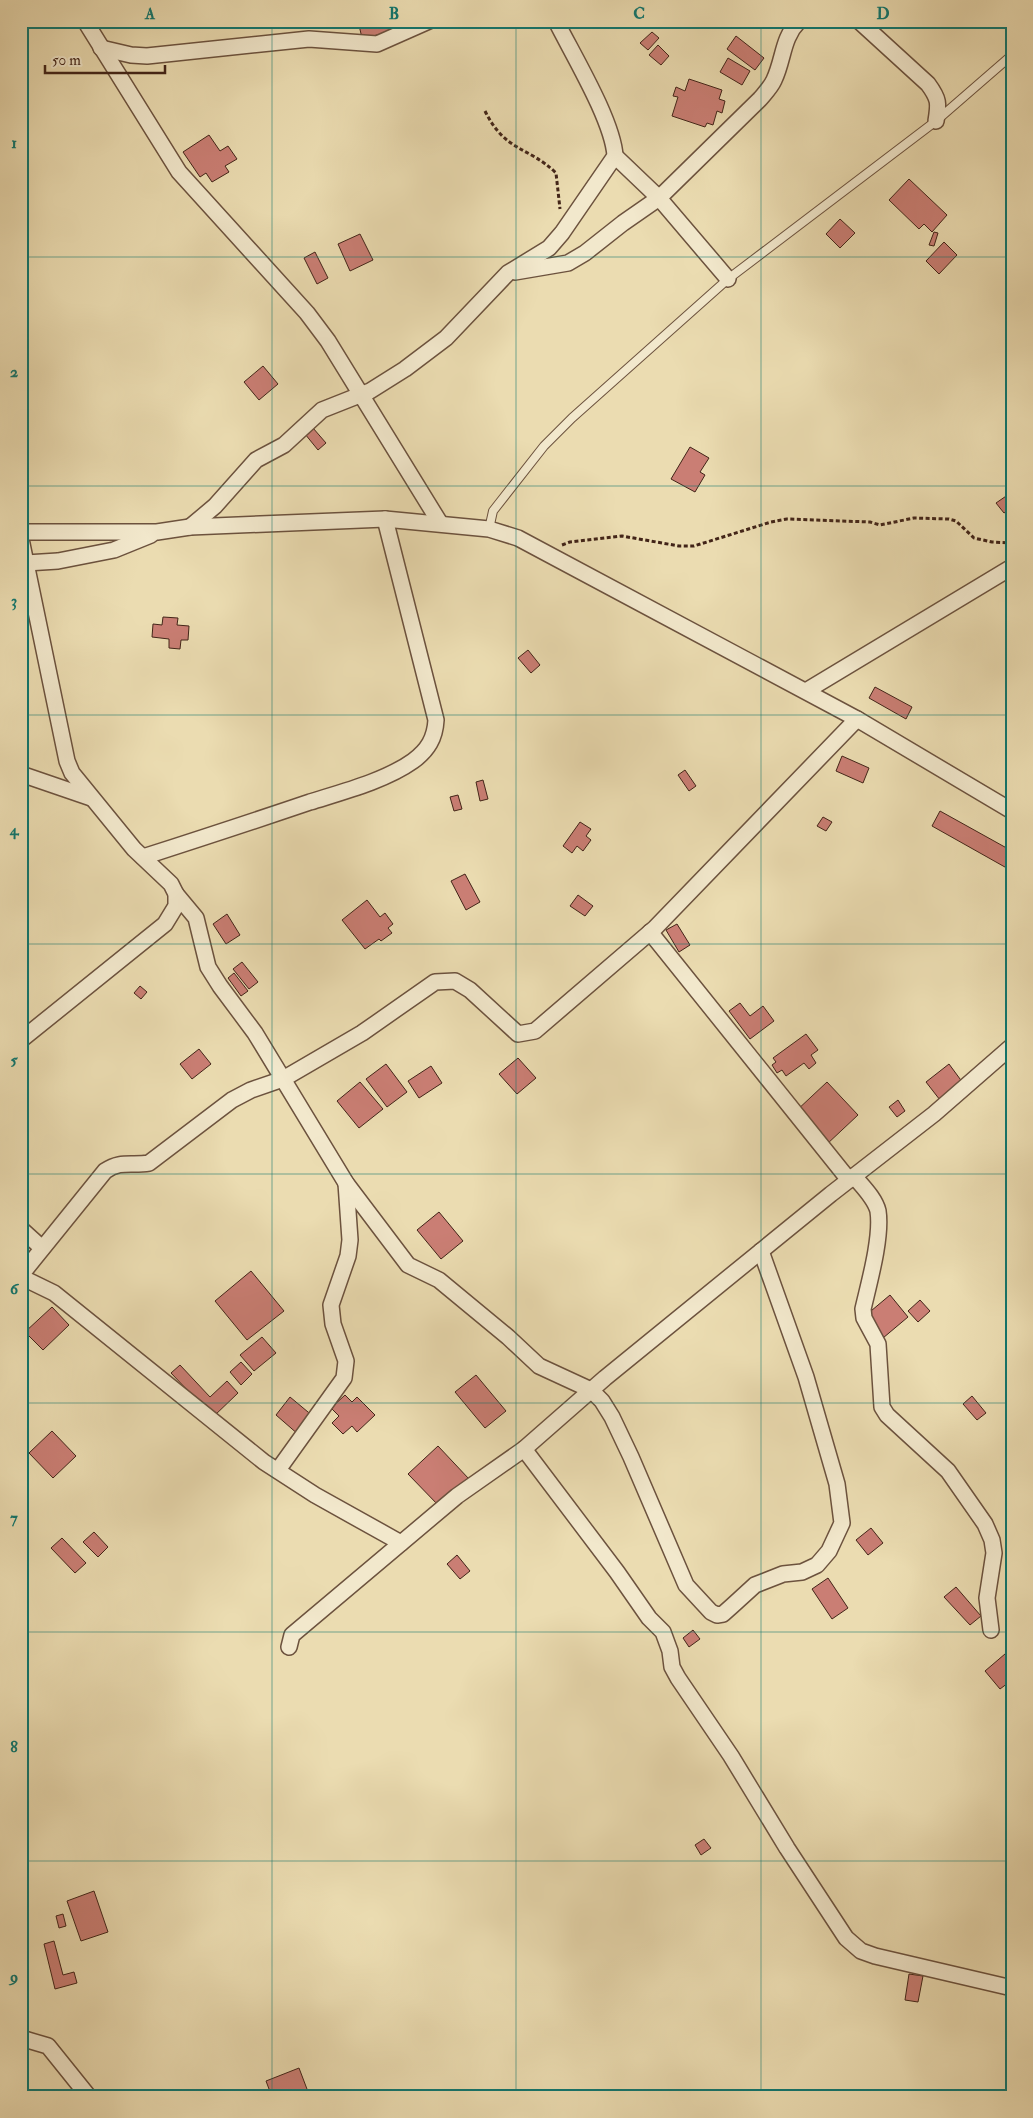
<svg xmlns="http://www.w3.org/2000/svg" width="1033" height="2118" font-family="'IM FELL Double Pica',serif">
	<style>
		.building { fill: #ca7e74; stroke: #422418 }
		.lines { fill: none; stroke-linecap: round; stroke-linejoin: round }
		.lane-casing { stroke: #6c523e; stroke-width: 10 }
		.street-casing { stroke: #6c523e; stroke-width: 18 }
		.path { stroke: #422418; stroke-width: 3; stroke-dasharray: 4 2.5; stroke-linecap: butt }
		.lane { stroke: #f2e8cc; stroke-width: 8 }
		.street { stroke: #f2e8cc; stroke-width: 15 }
		.grid { fill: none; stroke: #0f766e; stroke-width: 1; stroke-opacity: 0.55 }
		.neatline { fill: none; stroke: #0f766e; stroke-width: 2 }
		.grid-label { font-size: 16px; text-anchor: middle; font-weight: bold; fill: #0f766e }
	</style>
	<rect width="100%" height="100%" fill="#ebdcb1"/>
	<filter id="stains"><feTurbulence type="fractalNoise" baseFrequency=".004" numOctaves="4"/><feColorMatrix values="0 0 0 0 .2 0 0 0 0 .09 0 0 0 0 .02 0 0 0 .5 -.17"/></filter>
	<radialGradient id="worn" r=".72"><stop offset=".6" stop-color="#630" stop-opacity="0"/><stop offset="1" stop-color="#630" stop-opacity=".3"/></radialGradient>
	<g class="building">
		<path d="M358,21H390L393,32L362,38Z"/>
		<path d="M652,32L659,38L648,50L640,43Z"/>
		<path d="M736,36L764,58L755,70L727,49Z"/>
		<path d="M658,45L669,56L661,65L649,55Z"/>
		<path d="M728,58L750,71L742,85L720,72Z"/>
		<path d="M689,79L722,90L719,99L725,101L722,113L717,111L713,125L707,123L705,127L672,116L678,97L673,96L676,87L685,91Z"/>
		<path d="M209,135L220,151L228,146L237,159L225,166L229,172L212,182L206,173L200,177L183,152Z"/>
		<path d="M909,179L947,215L932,232L924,224L919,229L889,200Z"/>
		<path d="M840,219L855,233L840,248L826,234Z"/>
		<path d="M934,232L938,233L934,246L929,245Z"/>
		<path d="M360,234L373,260L350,271L338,244Z"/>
		<path d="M944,242L957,255L939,274L926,261Z"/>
		<path d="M315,252L328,278L317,284L304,258Z"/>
		<path d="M263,366L278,384L259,400L244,382Z"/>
		<path d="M313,428L326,443L318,450L305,434Z"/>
		<path d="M690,447L709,458L700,472L705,475L695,492L671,479Z"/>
		<path d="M1012,492V511L1010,509L1004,513L996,503Z"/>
		<path d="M163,617L178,618L177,625L189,626L188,640H181L180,649L169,648V639L152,637L153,624L162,625Z"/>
		<path d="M528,650L540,665L531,673L518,658Z"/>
		<path d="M875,687L912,707L906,719L869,698Z"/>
		<path d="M842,756L869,768L863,783L836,771Z"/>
		<path d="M685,770L696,786L689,791L678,775Z"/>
		<path d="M483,780L488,799L480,801L476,782Z"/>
		<path d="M458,795L462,809L454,811L450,797Z"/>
		<path d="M940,811L1012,851V871L932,826Z"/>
		<path d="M823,817L832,822L826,831L817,826Z"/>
		<path d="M580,822L591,829L586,836L591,840L583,851L577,846L572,853L563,846Z"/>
		<path d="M465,874L480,902L466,910L451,881Z"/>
		<path d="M578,895L593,906L585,916L570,906Z"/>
		<path d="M367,900L380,917L385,913L393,924L388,928L392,933L381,941L379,939L365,949L342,920Z"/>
		<path d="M227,914L240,935L226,944L213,924Z"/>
		<path d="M677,924L690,945L679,952L666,930Z"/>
		<path d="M242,962L258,982L249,989L233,969Z"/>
		<path d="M234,973L248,991L241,996L228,978Z"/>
		<path d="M140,986L147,992L141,999L134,993Z"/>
		<path d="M740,1003L750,1016L763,1006L774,1021L750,1039L729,1011Z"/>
		<path d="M806,1034L818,1050L811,1055L816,1063L809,1069L804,1063L786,1076L782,1070L777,1073L772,1065L776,1062L773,1058Z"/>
		<path d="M199,1049L211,1064L192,1079L180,1064Z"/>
		<path d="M518,1058L536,1078L517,1094L499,1074Z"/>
		<path d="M386,1064L407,1092L387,1107L366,1079Z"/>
		<path d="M949,1064L963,1083L940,1100L926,1082Z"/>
		<path d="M431,1066L442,1083L419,1098L408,1081Z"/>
		<path d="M360,1082L383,1109L359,1128L337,1101Z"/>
		<path d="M827,1082L858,1115L826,1145L795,1112Z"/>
		<path d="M898,1100L905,1111L897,1117L889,1107Z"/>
		<path d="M439,1212L463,1241L441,1259L417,1230Z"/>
		<path d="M251,1271L284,1311L247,1340L215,1301Z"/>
		<path d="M890,1295L908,1317L883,1338L865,1316Z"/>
		<path d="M920,1300L930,1311L918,1322L908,1311Z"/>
		<path d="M52,1307L69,1325L43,1350L25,1332Z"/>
		<path d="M262,1337L276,1353L254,1371L240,1355Z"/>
		<path d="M241,1362L252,1374L241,1385L230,1372Z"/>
		<path d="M180,1365L210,1397L227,1381L238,1393L213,1417L171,1373Z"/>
		<path d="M476,1375L506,1411L485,1428L455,1392Z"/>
		<path d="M345,1395L352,1402L357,1397L375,1415L357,1432L352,1426L343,1434L332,1423L339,1416L331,1408Z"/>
		<path d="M972,1396L986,1413L977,1420L963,1404Z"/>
		<path d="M290,1397L314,1417L299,1435L276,1415Z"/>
		<path d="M52,1431L76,1456L53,1478L29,1453Z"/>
		<path d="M438,1446L469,1479L440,1507L408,1474Z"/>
		<path d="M871,1528L883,1543L868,1555L856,1540Z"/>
		<path d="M94,1532L108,1547L98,1557L83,1542Z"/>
		<path d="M62,1538L86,1563L75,1573L51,1548Z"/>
		<path d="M457,1555L470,1571L460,1579L447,1564Z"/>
		<path d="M828,1578L848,1608L832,1619L812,1589Z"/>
		<path d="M956,1587L981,1616L970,1625L944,1597Z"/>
		<path d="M693,1630L700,1639L689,1647L683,1638Z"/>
		<path d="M1012,1648V1680L1000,1689L985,1671Z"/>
		<path d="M704,1839L711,1848L701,1855L695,1845Z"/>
		<path d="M94,1891L108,1932L81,1941L67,1901Z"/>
		<path d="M63,1914L66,1926L59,1928L56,1916Z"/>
		<path d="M54,1941L63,1975L74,1972L77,1983L55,1989L44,1944Z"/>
		<path d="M909,1974L923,1976L918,2002L905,2000Z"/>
		<path d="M299,2068L310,2097H272L266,2081Z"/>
	</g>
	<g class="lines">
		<defs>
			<path id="lane" d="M489,529L493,511L544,446L572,418L728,279L936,121L1012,55"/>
			<g id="street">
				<path d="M85,21L179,172L307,313L328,341L440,523"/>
				<path d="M859,21L928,84C939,99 939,103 936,121"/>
				<path d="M101,48L131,55L147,56L309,39L377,44L429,21"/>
				<path d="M615,156L659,198L728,279"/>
				<path d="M515,272L568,263L585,253L623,223L659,198L760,99C765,93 771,87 774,80C784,59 782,38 799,21"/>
				<path d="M190,527L215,506L256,460L284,445L322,410L370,391L405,369L446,338L508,273L549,248L562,233L615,156C613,121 573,55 556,21"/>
				<path d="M21,532H157L190,527L385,519L489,529L518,538L857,719L1012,811"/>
				<path d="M21,539L67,761L72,773L134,849L171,884L176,894V906L165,924L21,1040"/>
				<path d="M26,563L58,561L114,550L151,535"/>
				<path d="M806,691L1012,567"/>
				<path d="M21,774L91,798"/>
				<path d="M143,857C199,839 254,821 310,802C342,792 385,781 413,761C428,750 435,738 436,720L385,519"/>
				<path d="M176,894L196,918L208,967L220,986L255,1033L346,1183L408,1265L439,1280L508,1337L539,1366L591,1390L602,1401L612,1417L631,1457L686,1585L711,1612L717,1615L723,1614L732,1606L755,1585L783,1574L802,1572L817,1565L829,1551L842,1523L837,1484L806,1377L761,1251"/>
				<path d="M650,932L849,1180"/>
				<path d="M854,1176C862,1186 875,1198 878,1211C882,1237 869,1283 863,1309L864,1318L878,1344L882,1407L887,1415L948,1471L985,1524L992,1540L994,1553L987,1598L991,1630"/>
				<path d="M21,1229L42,1248"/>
				<path d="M21,1275L105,1171C121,1160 131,1166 149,1163L232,1100L251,1090L283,1079L362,1033L435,982L455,981L470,990L518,1034L535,1031L655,928L857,719"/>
				<path d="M21,1277L54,1293L264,1462L315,1495L401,1543"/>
				<path d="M524,1449L617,1572L649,1618L663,1632L670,1651L672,1667L678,1678L731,1756L787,1848L846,1938L861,1951L875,1956L1012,1988"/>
				<path d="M278,1470L344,1378L346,1361L333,1324L331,1305L348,1256L350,1240L346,1183"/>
				<path d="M289,1647L292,1635L457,1496L524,1449L605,1378L831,1194L934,1114L1012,1046"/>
				<path d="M21,2038L48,2046L89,2097"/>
			</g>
		</defs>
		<use href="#lane" class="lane-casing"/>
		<use href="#street" class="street-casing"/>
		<g class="path">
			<path d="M485,111C505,152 528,146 556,173L560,209"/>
			<path d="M562,545L570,542L622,536L679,546H694L771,522L787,519L870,522L880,525L914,518L949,519L956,521L974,538L992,542L1012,543"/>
		</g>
		<use href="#lane" class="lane"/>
		<use href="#street" class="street"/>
	</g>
	<path class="grid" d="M272,21V2097M516,21V2097M761,21V2097M21,257H1012M21,486H1012M21,715H1012M21,944H1012M21,1174H1012M21,1403H1012M21,1632H1012M21,1861H1012"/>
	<rect width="1033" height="2118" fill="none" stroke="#ebdcb1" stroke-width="55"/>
	<path d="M45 65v8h120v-8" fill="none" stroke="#422418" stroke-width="2.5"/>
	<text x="52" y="65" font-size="15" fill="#422418" stroke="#f2e8cc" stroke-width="4" paint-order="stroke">50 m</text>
	<rect x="28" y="28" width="978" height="2062" class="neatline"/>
	<g class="grid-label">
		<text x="150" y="19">A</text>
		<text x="394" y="19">B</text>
		<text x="639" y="19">C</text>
		<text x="883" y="19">D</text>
		<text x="14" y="148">1</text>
		<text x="14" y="377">2</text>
		<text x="14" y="606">3</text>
		<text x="14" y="835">4</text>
		<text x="14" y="1065">5</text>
		<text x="14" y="1294">6</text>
		<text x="14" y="1523">7</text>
		<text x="14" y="1752">8</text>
		<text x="14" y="1982">9</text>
	</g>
	<rect width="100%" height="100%" filter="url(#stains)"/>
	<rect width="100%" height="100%" fill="url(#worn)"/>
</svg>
